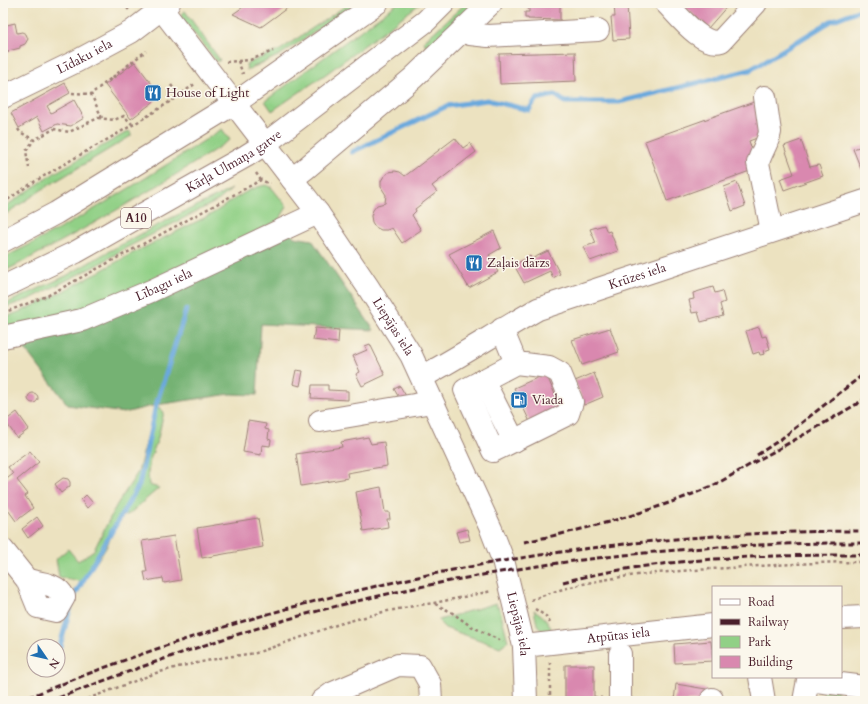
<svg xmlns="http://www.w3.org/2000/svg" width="868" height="704" font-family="Cardo,serif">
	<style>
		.green { fill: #91d086; stroke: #6e7858 }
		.forest { fill: #74b273; stroke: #5f684f }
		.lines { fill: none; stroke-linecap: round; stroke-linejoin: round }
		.stream { stroke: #6ba9dd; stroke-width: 5 }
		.building { fill: #d988af }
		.minor-casing { stroke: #9b8076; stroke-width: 24 }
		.highway-casing { stroke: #9b8076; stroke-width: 24 }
		.path { stroke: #9b8076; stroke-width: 2.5; stroke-dasharray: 3 3; stroke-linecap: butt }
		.minor { stroke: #fff; stroke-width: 22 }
		.highway { stroke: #fff; stroke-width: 22 }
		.rail { stroke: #4a1f2b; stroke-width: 3; stroke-dasharray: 6 3; stroke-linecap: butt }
		.labels { text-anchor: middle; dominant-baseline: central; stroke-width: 3; stroke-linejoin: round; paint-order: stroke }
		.shield { fill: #fbf7ec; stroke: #7f6065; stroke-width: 1 }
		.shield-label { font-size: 12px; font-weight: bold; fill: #4a1f2b }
		.street-label { font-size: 13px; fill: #4a1f2b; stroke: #fbf7ec }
		.poi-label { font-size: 13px; fill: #4a1f2b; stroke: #fbf7ec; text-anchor: start }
	</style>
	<rect width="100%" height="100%" fill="#fbf7ec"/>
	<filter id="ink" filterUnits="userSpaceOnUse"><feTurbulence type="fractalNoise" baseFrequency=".025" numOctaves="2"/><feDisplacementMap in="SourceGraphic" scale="8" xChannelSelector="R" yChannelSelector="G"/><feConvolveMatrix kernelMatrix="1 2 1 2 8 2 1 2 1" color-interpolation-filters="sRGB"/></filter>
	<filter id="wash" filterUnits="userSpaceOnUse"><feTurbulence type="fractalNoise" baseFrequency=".012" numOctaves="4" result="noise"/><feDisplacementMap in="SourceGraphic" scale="16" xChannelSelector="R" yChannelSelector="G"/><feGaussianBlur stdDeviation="0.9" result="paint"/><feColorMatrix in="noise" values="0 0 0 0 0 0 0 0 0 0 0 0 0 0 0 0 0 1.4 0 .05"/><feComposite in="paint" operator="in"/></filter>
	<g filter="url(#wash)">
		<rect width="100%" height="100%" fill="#ece2c0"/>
		<g class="green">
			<path d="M350,3H358L280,55L247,70L246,64L280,50Z"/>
			<path d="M398,3H421L326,74L272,111L265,101Z"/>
			<path d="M466,3H475L431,45L426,47L424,41Z"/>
			<path d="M185,11L220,60L217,62L183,19L182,13Z"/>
			<path d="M222,129L230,140C157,188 81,232 3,272V258C80,221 151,175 222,129Z"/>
			<path d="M129,131L131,133V136L43,189L3,216V208L56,172Z"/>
			<path d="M266,185L272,188L287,207L279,220L118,300L3,329V318C48,302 89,277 131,254C157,241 184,228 210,215C228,205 245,188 266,185Z"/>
			<path d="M232,189L219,200L124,249L101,263L30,299L3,308V305L66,276L102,255L169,219Z"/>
			<path d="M156,405L164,412L158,438L150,460L148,473L149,485L159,488L129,514L122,517L113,532L106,548L83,582L59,577L56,559L68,549L78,561L94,550L116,506L138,472Z"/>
			<path d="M496,603L497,607L499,606L508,641L500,647L445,628L441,624L439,620Z"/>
			<path d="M534,610C544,616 550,622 552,633C536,632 537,624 534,610Z"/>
			<path d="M836,690L845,699L856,701H820L821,695L824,692Z"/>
		</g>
		<path class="forest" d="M291,233L294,237L312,240L374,330L261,324L257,395L230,394L156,405L124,413L68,405L18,340Z"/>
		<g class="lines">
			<g class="stream">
				<path d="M352,152L447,106L487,100L529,110L536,99L555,95L565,102H619L750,70L831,21L865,8"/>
				<path d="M58,653L73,598L139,485L156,405L186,310"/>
				<path d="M53,673V670"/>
			</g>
		</g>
		<g id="blocks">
			<g class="building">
				<path d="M249,3H294L261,27L233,14Z"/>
				<path d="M524,3H560V20L528,19V18H525V12H529V9L524,6Z"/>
				<path d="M614,3H627L629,39L613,40L611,17H615Z"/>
				<path d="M680,3H730L708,28Z"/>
				<path d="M15,23L17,33L22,32L26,34L28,39L25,44L20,46V48L8,51L9,52L3,54V26Z"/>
				<path d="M575,52L576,81L500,84L499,54Z"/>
				<path d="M135,62L161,96L131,119L105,85Z"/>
				<path d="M65,83L70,93L47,106L51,113L74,100L84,118L71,126L57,124L44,131L37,117L19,128L11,113Z"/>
				<path d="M754,102L765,135L749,141L758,168L667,201L645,141Z"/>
				<path d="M455,138L463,148L470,143L476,152L432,186L437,192L415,209L416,211L412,215L421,230L402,243L392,228L387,230H381L375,227L372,222L371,216L373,210L377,205L385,203L386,195L381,187V181L384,176L389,172L395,171L400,172L405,176Z"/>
				<path d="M801,140L810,167L819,165L823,176L784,190L780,179L794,174L784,146Z"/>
				<path d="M865,145V167L861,169L853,149Z"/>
				<path d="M737,182L745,206L732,211L724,187Z"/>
				<path d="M604,225L607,232L610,231L618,251L590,261L583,247L596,243L590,229Z"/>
				<path d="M494,231L501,248L489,255L498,272L469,288L449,254Z"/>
				<path d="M548,251L560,274L553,278L550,271L524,283L514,265L530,256L531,259Z"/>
				<path d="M713,287L715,293L722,291L725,302L720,304L723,316L701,322L698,312L692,313L689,300L694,299L693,293Z"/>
				<path d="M759,327L762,337L766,336L770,349L764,351L765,354L760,355L759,352L753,354L746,331Z"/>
				<path d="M315,328L339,330L338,343L313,340Z"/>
				<path d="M610,328L619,352L582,365L572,340Z"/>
				<path d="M370,344L385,375L362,386L356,374L360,372L353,356L367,350L365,346Z"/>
				<path d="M296,370L303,371L300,386L293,384Z"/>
				<path d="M594,373L603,397L584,405L575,381Z"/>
				<path d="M546,374L561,408L530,422L514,388Z"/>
				<path d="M312,385H328V390L348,391V400L311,398Z"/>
				<path d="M400,386L409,401H401L394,389Z"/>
				<circle cx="33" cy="398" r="5"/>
				<path d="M17,412L29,429L17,438L5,421Z"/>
				<path d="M248,421L266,424L265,429L269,430L268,439L271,440L270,446L262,445L261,455L243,452Z"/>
				<path d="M368,437L371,444L384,442L387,466L347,473L348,478L301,486L296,454L342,447L341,442Z"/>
				<path d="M30,451L39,462L17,480L28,494L25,496L33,508L16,521L3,503V482L13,474L8,467Z"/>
				<path d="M63,478L68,479L70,482V486L61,493L55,484Z"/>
				<path d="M381,487L385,512H389L390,519H387L388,527L363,531L356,492Z"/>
				<path d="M86,495L93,503L87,508L81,500Z"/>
				<path d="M37,517L43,526L28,538L22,529Z"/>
				<path d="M258,518L263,547L202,558L197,528Z"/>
				<path d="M467,529L470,540L459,542L456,532Z"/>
				<path d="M174,536L181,580L164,583L163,578L146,581L144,572H147L142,541Z"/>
				<path d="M711,641L713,661L675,663L674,644Z"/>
				<rect x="565" y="665" width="29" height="36"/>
				<path d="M676,684L706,689L704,701H674Z"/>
			</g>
		</g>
	</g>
	<g filter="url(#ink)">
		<use href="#blocks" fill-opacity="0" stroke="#9b8076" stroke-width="1"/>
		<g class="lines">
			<defs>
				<g id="minor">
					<path id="s1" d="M157,3L318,213L368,287L411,355L491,529L503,560L524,646L526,701"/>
					<path d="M666,3C679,16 702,47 721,41L756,3"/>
					<path d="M465,28L470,34L488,36L598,30"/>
					<path id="s2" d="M3,97L77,61L131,32L169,3"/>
					<path d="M765,97L770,132C768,143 761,152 758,163L772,231"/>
					<path d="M292,179L305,169L413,78L491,3"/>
					<path d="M502,329L516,363L549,367L560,373L572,402L568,414L493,451L465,390L516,363"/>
					<path id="s3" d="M3,337L82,320L151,291L318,213"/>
					<path id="s4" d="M422,377C461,356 499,331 538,309L865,201"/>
					<path d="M483,380L514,441"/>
					<path d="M320,421L432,402"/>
					<path d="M3,550L27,580L38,607L56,611L64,597C57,583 40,583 27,580"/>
					<path d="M841,618L865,617"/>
					<path id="s5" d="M524,646L713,625"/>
					<path d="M620,654V698L621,701"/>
					<path d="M760,677L764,701"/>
					<path d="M322,701L333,693L398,665L420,666L430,684L431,701"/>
					<path d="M712,701V699"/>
					<path d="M804,701L808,680L865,687"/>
				</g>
				<g id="highway">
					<path d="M3,241L56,213L235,103L377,3"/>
					<path id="s6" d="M3,287L76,252L246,156L265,144L426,21L444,3"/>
				</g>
			</defs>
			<use href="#minor" class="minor-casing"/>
			<use href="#highway" class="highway-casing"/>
			<g class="path">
				<path d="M123,3L129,10"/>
				<path d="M238,61L243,74"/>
				<path d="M226,62L250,60L273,51"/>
				<path d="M171,85L179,96"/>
				<path d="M72,93L91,94"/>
				<path d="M102,118L91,94L146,51"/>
				<path d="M18,129L20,132L34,140L54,129L69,132L98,118L114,120L124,116L132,124"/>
				<path d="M29,168L26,151L34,140"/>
				<path d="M256,173L261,180L270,184"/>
				<path d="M3,203C16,194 30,184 44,176C95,145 149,119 196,83"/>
				<path d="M3,313L47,296L261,180"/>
				<path d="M531,600C593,575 662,572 728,568C774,565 819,562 865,562"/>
				<path d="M435,604L451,612L469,625L503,642"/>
				<path d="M535,609L547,617L551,625"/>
				<path d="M594,697L602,698"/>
				<path d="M82,701L156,673L182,666L226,657L256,653L339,624L383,612L419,605L434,603L492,591"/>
				<path d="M550,701V662"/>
			</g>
			<use href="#minor" class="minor"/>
			<use href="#highway" class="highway"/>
			<g class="rail">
				<path d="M757,455L781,439L865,373"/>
				<path d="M524,542C588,529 652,512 712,486C728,478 744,468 760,459C795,440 830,420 865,399"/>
				<path d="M563,582C661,557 764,555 865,555"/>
				<path d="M20,701C290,588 573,531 865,531"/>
				<path d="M50,701C147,664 244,629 345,604C515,562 690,542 865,543"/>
			</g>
		</g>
	</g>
	<defs>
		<symbol id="restaurant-square" viewBox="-11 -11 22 22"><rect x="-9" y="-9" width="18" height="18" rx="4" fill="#1f6fb2" stroke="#fbf7ec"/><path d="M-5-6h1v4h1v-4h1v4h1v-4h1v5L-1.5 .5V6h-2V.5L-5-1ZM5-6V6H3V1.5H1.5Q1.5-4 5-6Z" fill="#fff"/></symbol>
		<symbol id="fuel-square" viewBox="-11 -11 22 22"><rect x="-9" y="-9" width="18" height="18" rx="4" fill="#1f6fb2" stroke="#fbf7ec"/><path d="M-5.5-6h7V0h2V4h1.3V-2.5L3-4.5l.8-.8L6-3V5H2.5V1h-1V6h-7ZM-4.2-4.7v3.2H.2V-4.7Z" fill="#fff"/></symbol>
	</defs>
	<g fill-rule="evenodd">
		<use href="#restaurant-square" x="143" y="83" width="20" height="20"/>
		<use href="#restaurant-square" x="464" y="253" width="20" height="20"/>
		<use href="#fuel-square" x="509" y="390" width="20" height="20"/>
	</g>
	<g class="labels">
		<rect class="shield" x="121" y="208" width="30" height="20" rx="3"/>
		<g class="shield-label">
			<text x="136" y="218">A10</text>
		</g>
		<g class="street-label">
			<text stroke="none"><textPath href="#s2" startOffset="91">Līdaku iela</textPath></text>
			<text stroke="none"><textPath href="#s6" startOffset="263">Kārļa Ulmaņa gatve</textPath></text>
			<text stroke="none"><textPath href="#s4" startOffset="239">Krūzes iela</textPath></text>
			<text stroke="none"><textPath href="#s3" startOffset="170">Lībagu iela</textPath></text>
			<text stroke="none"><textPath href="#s1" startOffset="401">Liepājas iela</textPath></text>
			<text stroke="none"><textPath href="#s1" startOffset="725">Liepājas iela</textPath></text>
			<text stroke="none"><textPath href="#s5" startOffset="95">Atpūtas iela</textPath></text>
		</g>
		<g class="poi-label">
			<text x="166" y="93">House of Light</text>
			<text x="487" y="263">Zaļais dārzs</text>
			<text x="532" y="400">Viada</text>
		</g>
	</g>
	<rect width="868" height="704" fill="none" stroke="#fbf7ec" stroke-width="16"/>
	<rect x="712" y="586" width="130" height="92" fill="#fbf7ec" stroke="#b4a19f"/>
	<rect x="720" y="599" width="20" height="6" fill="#ffffff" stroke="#b4a19f"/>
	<text x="748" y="606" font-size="12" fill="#4a1f2b">Road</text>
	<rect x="720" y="619" width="20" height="6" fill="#4a1f2b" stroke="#b4a19f"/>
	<text x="748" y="626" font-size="12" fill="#4a1f2b">Railway</text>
	<rect x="720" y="636" width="20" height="12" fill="#91d086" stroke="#b4a19f"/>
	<text x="748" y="646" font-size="12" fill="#4a1f2b">Park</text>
	<rect x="720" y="656" width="20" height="12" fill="#d988af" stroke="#b4a19f"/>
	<text x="748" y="666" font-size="12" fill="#4a1f2b">Building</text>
	<g transform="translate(46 658) rotate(124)"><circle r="19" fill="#fbf7ec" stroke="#b4a19f"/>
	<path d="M0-3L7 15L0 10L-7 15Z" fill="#1f6fb2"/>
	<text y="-6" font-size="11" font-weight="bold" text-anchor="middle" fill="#4a1f2b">N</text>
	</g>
</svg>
